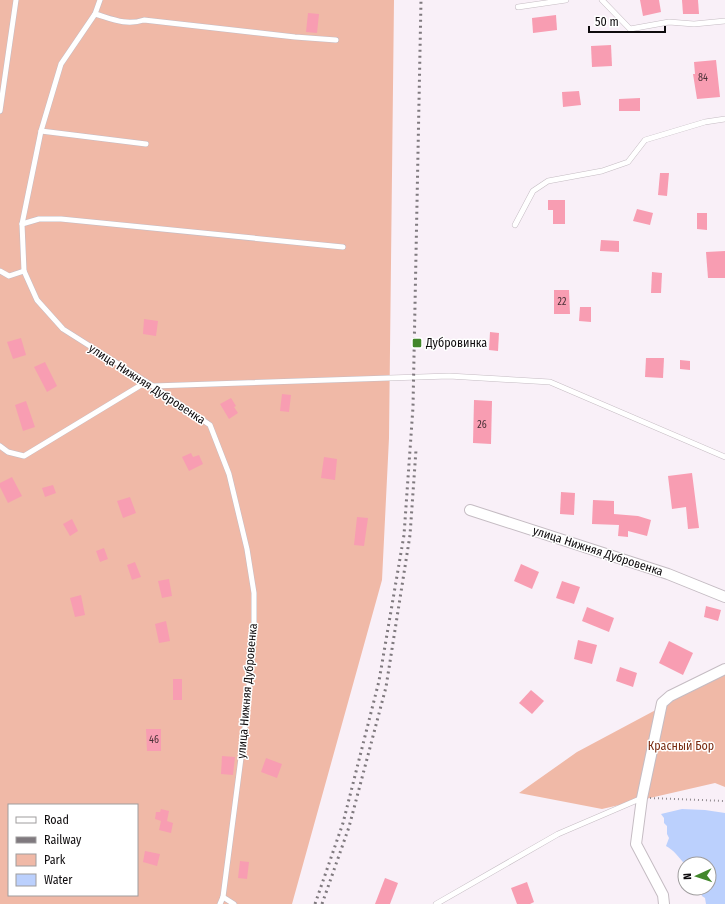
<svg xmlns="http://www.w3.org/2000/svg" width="725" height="904" font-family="'Fira Sans Condensed',sans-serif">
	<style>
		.green { fill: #f0b9a7; fill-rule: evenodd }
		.water { fill: #bbd0fd }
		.building { fill: #f89db2 }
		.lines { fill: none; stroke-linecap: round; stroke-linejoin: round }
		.lane-casing { stroke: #c5bcc3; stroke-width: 6 }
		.street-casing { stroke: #c5bcc3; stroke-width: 12 }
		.path { stroke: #928c91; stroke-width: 2; stroke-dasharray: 1 3; stroke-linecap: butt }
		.lane { stroke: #fff; stroke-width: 5 }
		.street { stroke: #fff; stroke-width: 10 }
		.rail { stroke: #7f797e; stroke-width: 3; stroke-dasharray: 2 4; stroke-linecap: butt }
		.poi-dot { fill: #42872b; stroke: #fff; stroke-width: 1.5 }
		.labels { text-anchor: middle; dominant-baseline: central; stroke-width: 3; stroke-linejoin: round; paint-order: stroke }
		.number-label { font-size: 10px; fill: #483036 }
		.poi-label { font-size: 12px; fill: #0e0b0d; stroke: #fff; text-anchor: start }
		.street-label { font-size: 12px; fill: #0e0b0d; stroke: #fff }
		.park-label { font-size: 12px; fill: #792c12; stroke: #fff }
	</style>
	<rect width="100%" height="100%" fill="#f9f0f8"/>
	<g class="green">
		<path d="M0,0H394L389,438L382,580L292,904H0ZM9,805H137V895H9Z"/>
		<path d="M725,673V787L715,783L602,809L519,793L577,752Z"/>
	</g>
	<path class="water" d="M682,809L705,810L725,813V904H706L705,898L702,896L701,893L704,888H709V864H685C679,858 674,850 666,846L669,838L667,834V826L664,823V818L661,814Z"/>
	<g class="building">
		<path d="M640,0H659L661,12L643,16Z"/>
		<path d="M682,0H698L699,14H683Z"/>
		<path d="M308,13L319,14L317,33L306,32Z"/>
		<path d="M556,15L557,30L533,33L532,18Z"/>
		<path d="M611,45L612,66L592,67L591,46Z"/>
		<path d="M716,60L720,97L697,99L693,74H695L694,62Z"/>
		<path d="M579,91L581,105L563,107L562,92Z"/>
		<path d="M640,98V111H619V99Z"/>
		<path d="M660,173H669L667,196L658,195Z"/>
		<path d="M548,200H565V224H553V210H548Z"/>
		<path d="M637,209L653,213L650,225L633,221Z"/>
		<path d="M697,213H707V230L697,229Z"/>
		<path d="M601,240L619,241V252L600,251Z"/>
		<path d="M725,251V278H708L706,252Z"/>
		<path d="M652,272L662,273L661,293H651Z"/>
		<path d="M554,290H569L570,314H554Z"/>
		<path d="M580,307H591V322L579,321Z"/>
		<path d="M144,319L158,321L156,336L143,334Z"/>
		<path d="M490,332L499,333L498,351L489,350Z"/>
		<path d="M21,338L26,355L13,359L7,342Z"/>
		<path d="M646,358H664L663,378L645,377Z"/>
		<path d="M680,360L690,361V370L680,369Z"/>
		<path d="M45,362L57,386L47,392L34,367Z"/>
		<path d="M282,394L291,395L289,412L280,411Z"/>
		<path d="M231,398L236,406L234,407L238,413L229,419L220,404Z"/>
		<path d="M474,400L492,401L491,444L473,443Z"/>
		<path d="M26,401L35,427L23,431L15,405Z"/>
		<path d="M191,453L193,457L199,455L203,464L189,471L182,457Z"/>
		<path d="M324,457L337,459L335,480L321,478Z"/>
		<path d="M692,473L699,528L688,529L686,507L672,509L668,476Z"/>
		<path d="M12,477L22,496L8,503L0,487V483Z"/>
		<path d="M53,485L56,493L45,497L42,488Z"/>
		<path d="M561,492L575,493L574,515L560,514Z"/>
		<path d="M130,497L136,513L123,518L117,501Z"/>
		<path d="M593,500L614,501V514L638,516L651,520L647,536L628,531V537L618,536L619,525L592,524Z"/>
		<path d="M357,517L368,518L364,546L354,545Z"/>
		<path d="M72,519L78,531L70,536L63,524Z"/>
		<path d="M104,548L108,559L100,562L96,551Z"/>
		<path d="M135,562L141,577L132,580L127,565Z"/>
		<path d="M521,564L539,572L532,589L514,581Z"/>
		<path d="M169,579L172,596L162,598L158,581Z"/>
		<path d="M562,581L580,587L574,604L556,598Z"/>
		<path d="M81,595L85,615L75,617L70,598Z"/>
		<path d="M706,606L721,610L718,621L704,617Z"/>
		<path d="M587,607L614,618L609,632L582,621Z"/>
		<path d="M166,621L170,641L159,643L155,624Z"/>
		<path d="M578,640L597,645L592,664L574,659Z"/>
		<path d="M669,641L693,653L683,675L659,663Z"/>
		<path d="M620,667L637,673L633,687L616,681Z"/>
		<rect x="173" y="679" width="9" height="21"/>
		<path d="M531,690L544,701L532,714L519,703Z"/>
		<path d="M146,729H161V751H147Z"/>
		<path d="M222,756L235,757L233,775L221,774Z"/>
		<path d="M266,758L282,764L277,778L261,772Z"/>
		<path d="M161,809L169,811L167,821L173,823L171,833L159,830L161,821L155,819L156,812H160Z"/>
		<path d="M145,851L160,854L157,866L143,862Z"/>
		<path d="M240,861L249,862L247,879L238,878Z"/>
		<path d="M385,878L398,883L390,904H375Z"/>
		<path d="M527,882L534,902L530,904H517L511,888Z"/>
	</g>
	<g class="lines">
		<defs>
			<g id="lane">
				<path d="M100,0L95,14L61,64L41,131L22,224L24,271L37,300L63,329L153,386L210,425L229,474L247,549L254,593V634L245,727L223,897L220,904"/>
				<path d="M602,0L630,29L669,22L694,24L725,21"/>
				<path d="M518,7L566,0"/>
				<path d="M95,14C112,19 126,26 144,20L295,37L336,40"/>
				<path d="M0,111L16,0"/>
				<path d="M41,131L146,144"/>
				<path d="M22,224L39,219H61L343,247"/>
				<path d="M515,225L533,191L548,181L602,171L628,162L645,140L705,122L725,119"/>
				<path d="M0,271L9,276L24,271"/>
				<path d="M153,386L449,376L550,382L725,457"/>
				<path d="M0,446L8,452L24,456L146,382"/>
				<path d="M223,897L234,904"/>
				<path d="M436,904L558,834L642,798"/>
			</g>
			<g id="street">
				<path d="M470,510L668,574L725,597"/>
				<path d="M664,904L663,895L636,844L642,798L662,703L670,696L725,669"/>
			</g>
		</defs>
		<use href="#lane" class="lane-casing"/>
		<use href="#street" class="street-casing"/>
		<path class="path" d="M650,798L725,801"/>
		<use href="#lane" class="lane"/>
		<use href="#street" class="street"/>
		<g class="rail">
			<path d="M315,904L343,823L379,681L404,535L413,407L421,0"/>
			<path d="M322,904L349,827L386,687L410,535L416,450"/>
		</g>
	</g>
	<rect class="poi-dot" x="412" y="338" width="10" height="10" rx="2"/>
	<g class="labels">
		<g class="number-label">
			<text x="703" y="78">84</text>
			<text x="562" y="302">22</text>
			<text x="482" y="425">26</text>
			<text x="154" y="740">46</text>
		</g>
		<g class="poi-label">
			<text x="426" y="343">Дубровинка</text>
		</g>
		<g class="street-label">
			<text transform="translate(147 384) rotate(33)">улица Нижняя Дубровенка</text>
			<text transform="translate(598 551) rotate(18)">улица Нижняя Дубровенка</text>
			<text transform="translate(247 691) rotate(-85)">улица Нижняя Дубровенка</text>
		</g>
		<g class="park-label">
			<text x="681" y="746">Красный Бор</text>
		</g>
	</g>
	<rect x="8" y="804" width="130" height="92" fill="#ffffff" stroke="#9f9d9e"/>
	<rect x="16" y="817" width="20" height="6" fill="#ffffff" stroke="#9f9d9e"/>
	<text x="44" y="824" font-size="12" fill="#0e0b0d">Road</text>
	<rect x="16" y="837" width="20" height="6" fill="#7f797e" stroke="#9f9d9e"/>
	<text x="44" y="844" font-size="12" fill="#0e0b0d">Railway</text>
	<rect x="16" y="854" width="20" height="12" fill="#f0b9a7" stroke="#9f9d9e"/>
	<text x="44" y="864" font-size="12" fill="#0e0b0d">Park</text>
	<rect x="16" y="874" width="20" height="12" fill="#bbd0fd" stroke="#9f9d9e"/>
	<text x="44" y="884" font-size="12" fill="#0e0b0d">Water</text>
	<g transform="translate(697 876) rotate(267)"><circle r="19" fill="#ffffff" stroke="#9f9d9e"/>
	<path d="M0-3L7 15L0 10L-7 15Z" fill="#42872b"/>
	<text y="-6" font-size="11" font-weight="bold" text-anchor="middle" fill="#0e0b0d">N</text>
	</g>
	<path d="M589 26v6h76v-6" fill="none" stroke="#0e0b0d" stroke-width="2"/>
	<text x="595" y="26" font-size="12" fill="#0e0b0d" stroke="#ffffff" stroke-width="3" paint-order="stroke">50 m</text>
</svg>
